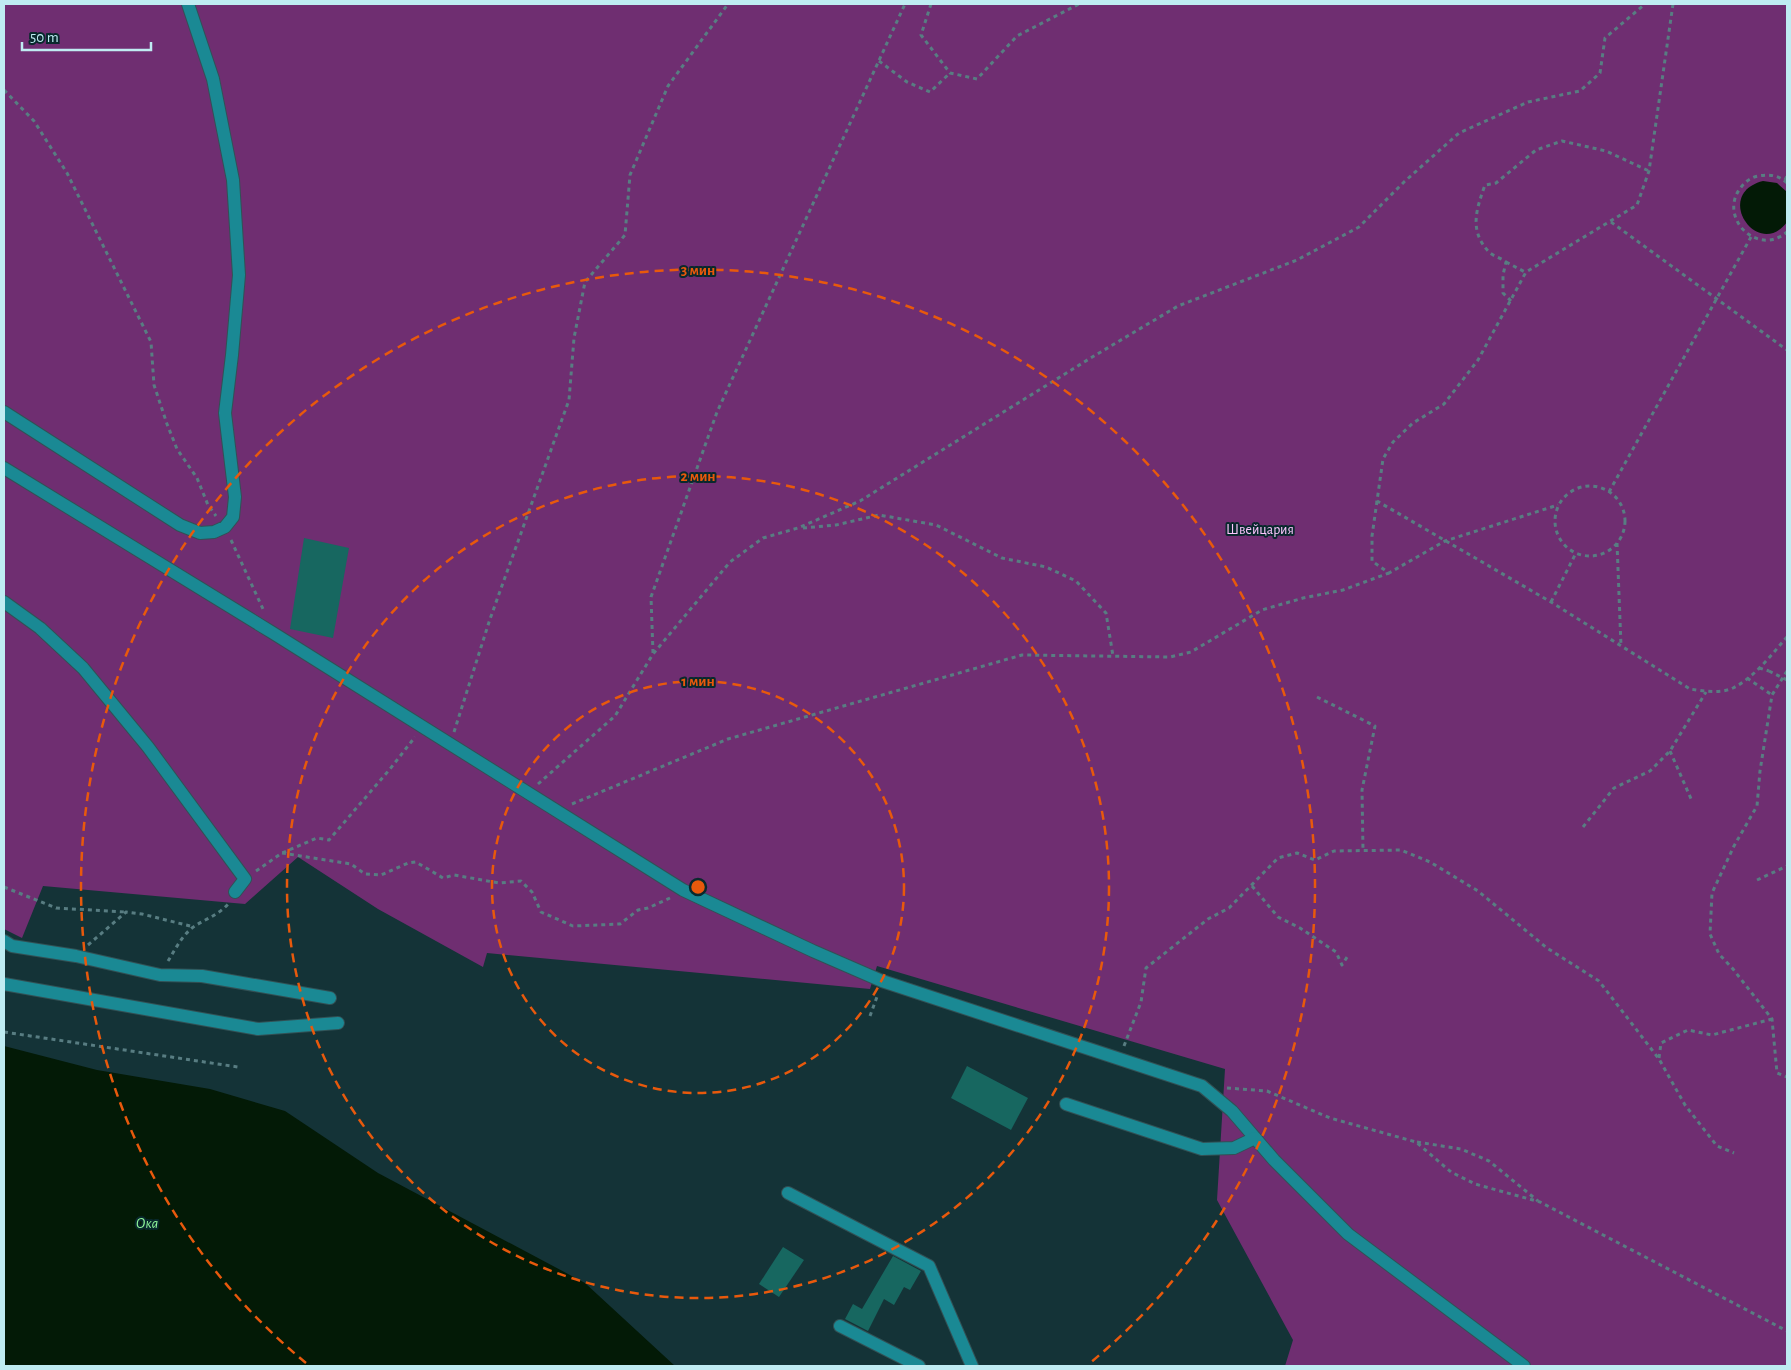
<svg xmlns="http://www.w3.org/2000/svg" width="1791" height="1370" font-family="'Alegreya Sans',sans-serif">
	<style>
		.green { fill: #6f2e71 }
		.water { fill: #031a06 }
		.building { fill: #176760 }
		.lines { fill: none; stroke-linecap: round; stroke-linejoin: round }
		.minor-casing { stroke: #325155; stroke-width: 14 }
		.path { stroke: #587d82; stroke-width: 3; stroke-dasharray: 4 4; stroke-linecap: butt }
		.minor { stroke: #1a8994; stroke-width: 12 }
		.path-bridge { stroke: #587d82; stroke-width: 3; stroke-dasharray: 4 4; stroke-linecap: butt }
		.ring { fill: none; stroke: #e8590c; stroke-width: 2.5; stroke-dasharray: 9 6 }
		.labels { text-anchor: middle; dominant-baseline: central; stroke-width: 4; stroke-linejoin: round; paint-order: stroke }
		.park-label { font-size: 14px; fill: #fdc6fe; stroke: #09292d }
		.water-label { font-size: 15px; font-style: italic; fill: #90f79a; stroke: #09292d }
		.centre { fill: #e8590c; stroke: #09292d; stroke-width: 2.5 }
		.ring-label { font-size: 15px; text-anchor: middle; font-weight: bold; fill: #e8590c; stroke: #09292d; stroke-width: 4; stroke-linejoin: round; paint-order: stroke }
	</style>
	<rect width="100%" height="100%" fill="#143337"/>
	<path class="green" d="M4,4H1787V1366H1285L1293,1340L1217,1200L1225,1069L877,966L870,989L487,953L483,967L378,909L298,857L245,904L43,886L22,938L4,929Z"/>
	<g class="water">
		<path d="M1763,181L1777,183L1787,192V222C1758,261 1712,194 1763,181Z"/>
		<path d="M4,1046L97,1070L210,1089L285,1111L378,1173L585,1283L675,1366H4Z"/>
	</g>
	<g class="building">
		<path d="M304,538L349,548L333,638L290,629Z"/>
		<path d="M967,1066L1028,1098L1011,1130L951,1098Z"/>
		<path d="M783,1247L804,1260L779,1297L759,1284Z"/>
		<path d="M893,1256L921,1271L910,1290L904,1287L894,1305L884,1299L868,1331L845,1319L853,1304L862,1309Z"/>
	</g>
	<g class="lines">
		<defs>
			<g id="minor">
				<path d="M4,412L180,525L200,533L214,532L225,527L233,517L235,497L225,413L232,355L239,275L233,180L213,79L188,4"/>
				<path d="M4,468L273,633L683,890L813,951L882,981L1202,1086L1232,1111L1274,1160L1348,1234L1524,1366"/>
				<path d="M4,602L40,628L83,668L148,747L245,879L235,892"/>
				<path d="M4,941L12,946L76,956L160,975L202,976L330,998"/>
				<path d="M4,984L258,1029L338,1023"/>
				<path d="M1066,1104L1202,1149L1234,1148L1255,1138"/>
				<path d="M788,1193L929,1266L972,1366"/>
				<path d="M840,1326L919,1366"/>
			</g>
		</defs>
		<use href="#minor" class="minor-casing"/>
		<g class="path">
			<path d="M931,4L921,35L950,73L977,79L1017,36L1079,4"/>
			<path d="M1673,4L1649,171L1637,205L1526,272L1478,360L1444,404L1413,423L1393,442L1383,459L1377,501L1551,602L1690,689C1703,691 1720,694 1733,688C1755,677 1771,655 1787,637"/>
			<path d="M879,61L907,82L930,92L950,73"/>
			<path d="M4,90L34,121L67,173L151,342L154,385L167,424L177,449L197,478L208,505L216,516"/>
			<path d="M1785,180L1787,176"/>
			<path d="M1787,183C1779,175 1769,174 1758,176C1752,177 1746,181 1742,186C1716,216 1757,258 1787,232"/>
			<path d="M1611,222L1787,350"/>
			<path d="M1506,262L1525,272"/>
			<path d="M1511,301L1503,293V275L1506,262C1501,258 1493,256 1489,252C1469,231 1476,210 1485,185L1496,183L1536,150L1562,141L1606,151L1649,171"/>
			<circle cx="1590" cy="521" r="35"/>
			<path d="M1609,492L1751,237"/>
			<path d="M1377,501L1372,536V561L1389,573L1445,541L1558,505"/>
			<path d="M803,528L836,525L879,515L936,525L1002,558L1046,567L1076,581L1106,613L1113,656"/>
			<path d="M231,540L263,609"/>
			<path d="M1617,543L1621,646"/>
			<path d="M1551,602L1576,553"/>
			<path d="M653,653L651,597L717,412L905,4"/>
			<path d="M1759,668L1769,671"/>
			<path d="M1787,671L1772,695L1760,771L1757,806L1734,846L1712,893L1710,934L1719,954L1733,969L1772,1019L1777,1073L1787,1077"/>
			<path d="M1747,678L1772,695"/>
			<path d="M1317,697L1375,726L1362,790L1363,850"/>
			<path d="M454,732L490,619L569,400L574,338L585,282L625,235L630,175L668,86L728,4"/>
			<path d="M1670,751L1692,801"/>
			<path d="M538,784L615,716L653,654L730,562L763,538L798,528L860,501L1089,359L1178,306L1297,260L1359,227L1404,182L1459,133L1528,102L1580,91L1600,73L1605,38L1645,4"/>
			<path d="M572,804L728,739L1022,655L1170,657L1191,652L1262,610L1303,598L1343,590L1389,573"/>
			<path d="M1583,827L1614,788L1650,771L1670,751L1706,692"/>
			<path d="M282,853L351,864L365,874L381,875L408,863L416,862L443,878L454,875L499,883L521,881L532,892L541,912L573,926L620,924L638,910L648,908L670,898"/>
			<path d="M256,871L282,853L317,838L329,840L390,769L415,737"/>
			<path d="M1757,880L1787,866"/>
			<path d="M1252,886L1278,917L1300,928L1336,952L1342,965L1349,954"/>
			<path d="M4,887L56,908L126,912"/>
			<path d="M88,945L126,912L142,914L194,927"/>
			<path d="M168,961C175,950 181,937 192,928C204,919 218,916 229,903"/>
			<path d="M870,1016L878,994"/>
			<path d="M4,1032L238,1067"/>
			<path d="M1124,1046L1141,1002L1146,968L1208,919L1229,908L1278,858L1297,853L1315,860L1334,851L1401,850L1430,862L1478,891L1547,948L1599,981L1659,1059L1685,1105L1717,1146L1734,1153"/>
			<path d="M1659,1058L1661,1043L1688,1030L1712,1035L1772,1019"/>
			<path d="M1227,1088L1267,1091L1330,1118L1416,1142L1451,1172L1475,1184L1540,1202L1787,1331"/>
			<path d="M1417,1142L1461,1149L1489,1161L1538,1201"/>
		</g>
		<use href="#minor" class="minor"/>
		<path class="path-bridge" d="M1769,671L1787,680"/>
	</g>
	<g class="ring">
		<circle cx="698" cy="887" r="206"/>
		<circle cx="698" cy="887" r="411"/>
		<path d="M306 1363A617 617 0 1 1 1090 1363"/>
	</g>
	<g class="labels">
		<g class="park-label">
			<text x="1260" y="530">Швейцария</text>
		</g>
		<g class="water-label">
			<text x="147" y="1223">Ока</text>
		</g>
	</g>
	<circle cx="698" cy="887" r="8" class="centre"/>
	<g class="ring-label">
		<text x="698" y="275">3 мин</text>
		<text x="698" y="481">2 мин</text>
		<text x="698" y="686">1 мин</text>
	</g>
	<rect width="1791" height="1370" fill="none" stroke="#bfecf2" stroke-width="10"/>
	<path d="M22 42v8h129v-8" fill="none" stroke="#bfecf2" stroke-width="2.5"/>
	<text x="30" y="42" font-size="15" fill="#bfecf2" stroke="#09292d" stroke-width="4" paint-order="stroke">50 m</text>
</svg>
